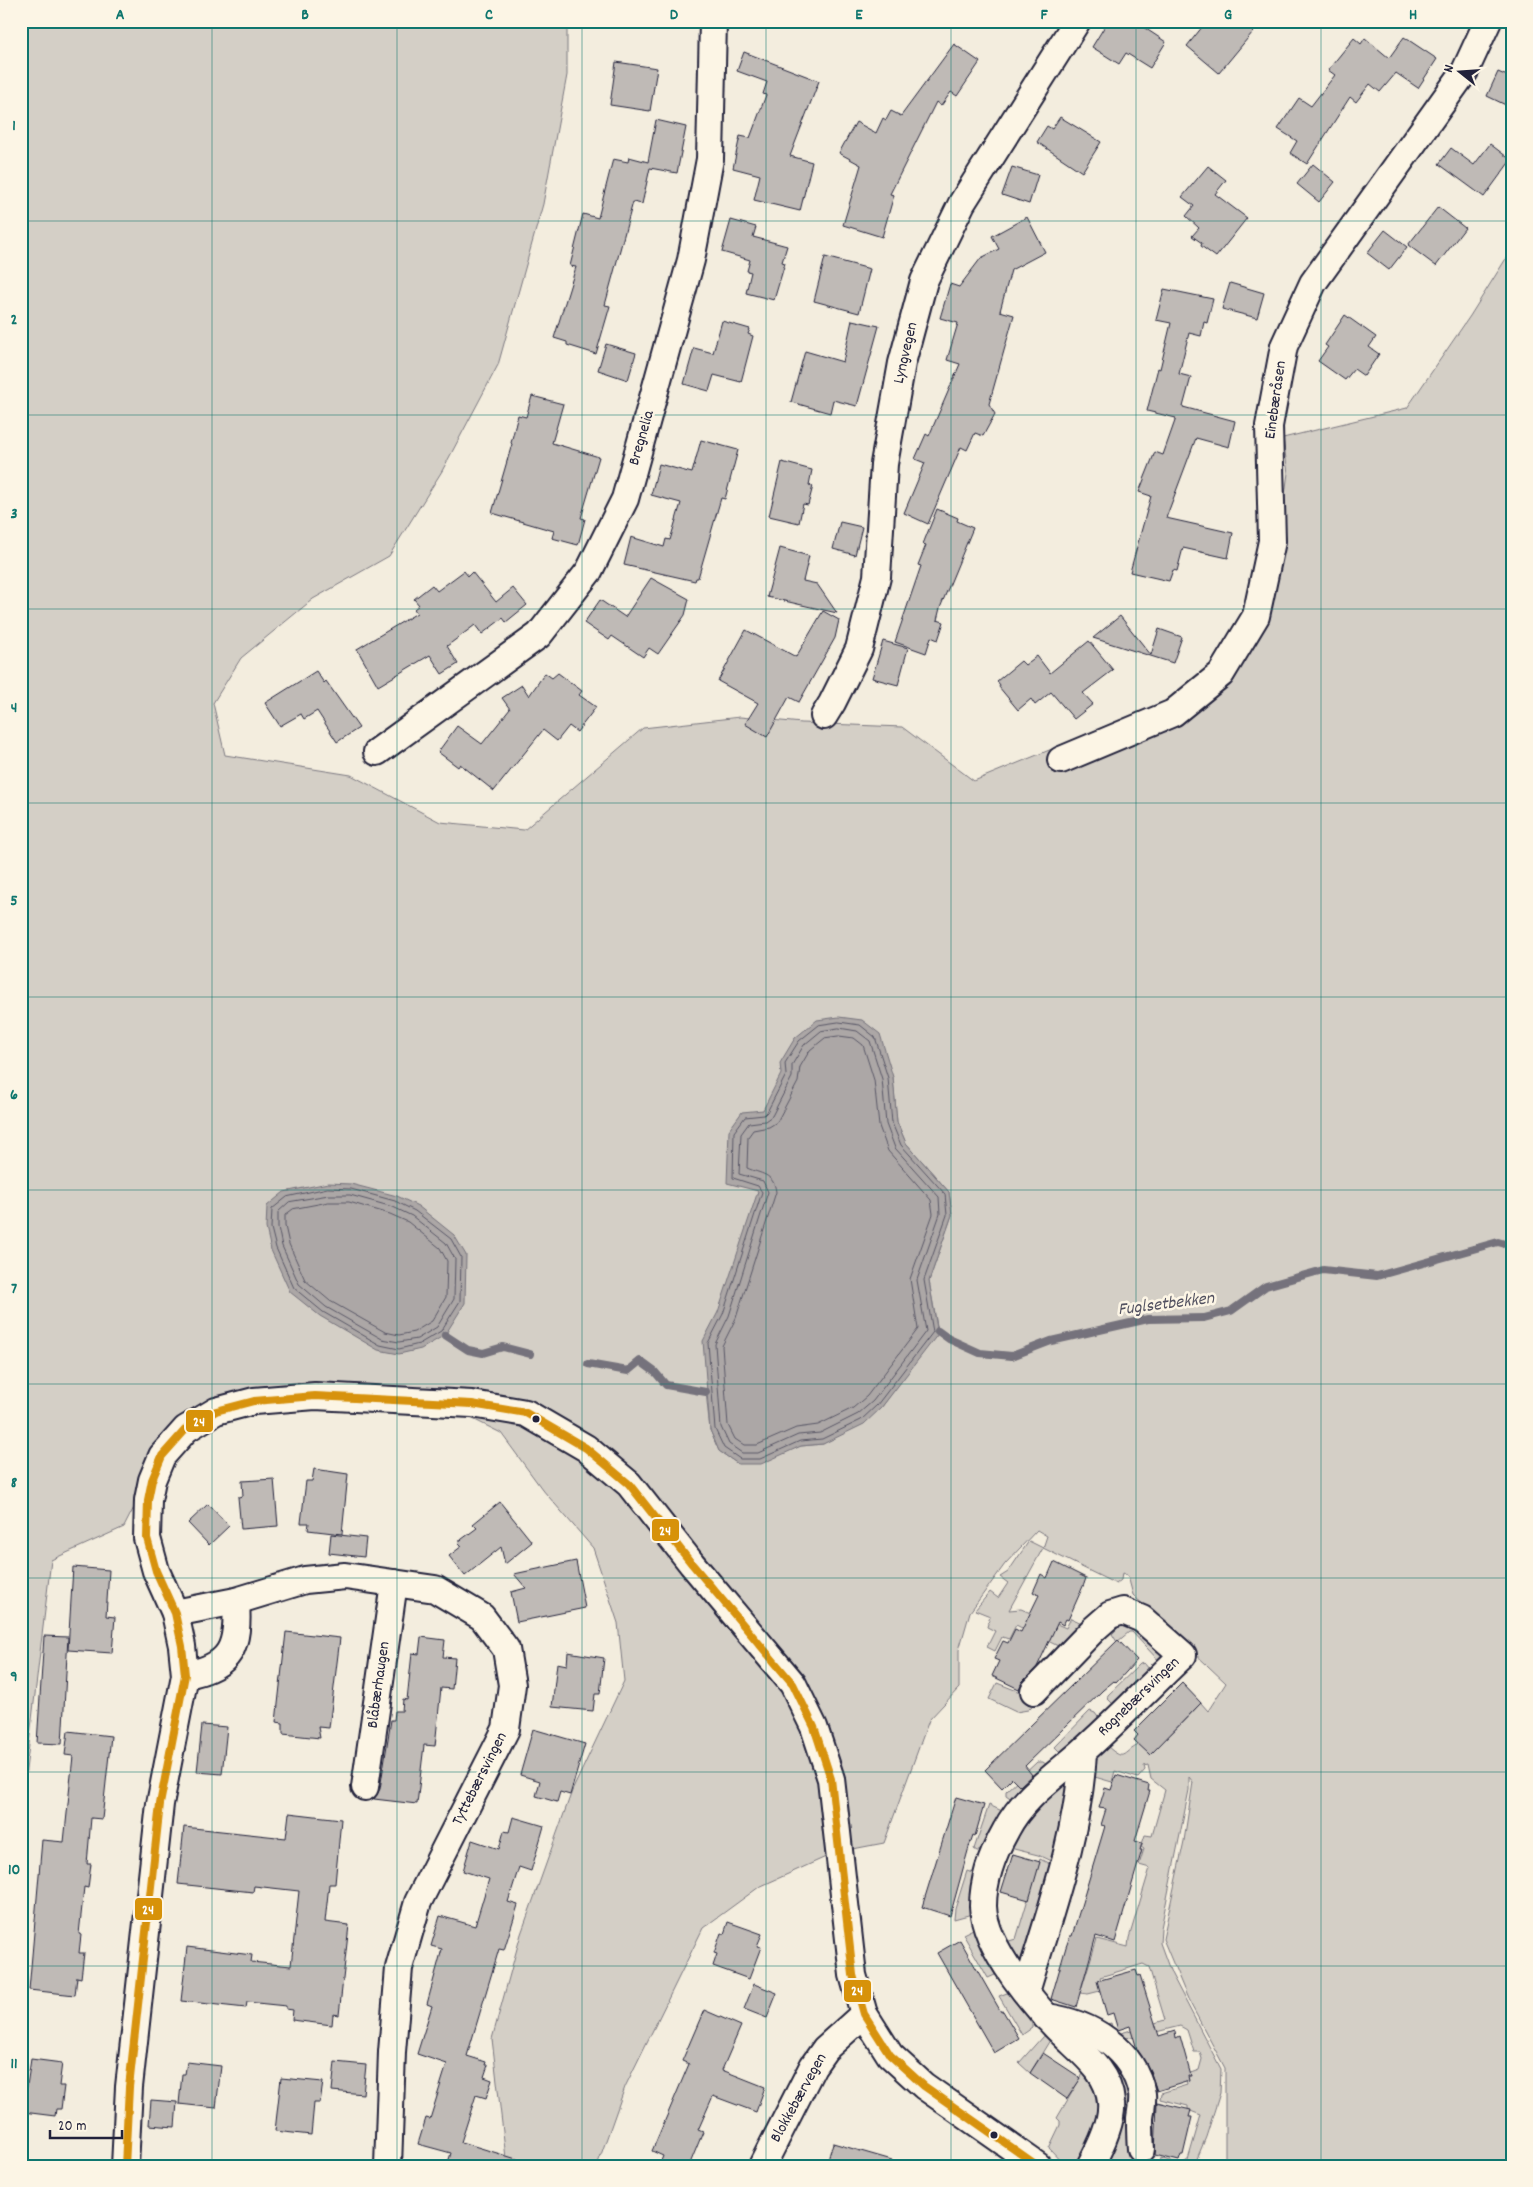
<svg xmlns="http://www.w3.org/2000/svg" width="1533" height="2187" font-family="Dekko,sans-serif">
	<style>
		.green { fill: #d4cfc6; stroke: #7b7880; fill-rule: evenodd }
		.water { fill: #aca7a6; stroke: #75727b }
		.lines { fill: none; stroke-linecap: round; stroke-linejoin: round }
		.shore { stroke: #595766; stroke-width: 1 }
		.stream { stroke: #75727b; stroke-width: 8 }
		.building { fill: #bfbab6; stroke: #22223b }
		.street-casing { stroke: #22223b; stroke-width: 30 }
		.street { stroke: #fcf5e5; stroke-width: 26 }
		.bus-1-casing { stroke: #fcf5e5; stroke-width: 11 }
		.bus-1 { stroke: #d79209; stroke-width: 8 }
		.grid { fill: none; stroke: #0f766e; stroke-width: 1; stroke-opacity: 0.55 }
		.bus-dot { fill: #22223b; stroke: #fcf5e5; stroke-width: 2 }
		.labels { text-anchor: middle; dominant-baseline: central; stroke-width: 5; stroke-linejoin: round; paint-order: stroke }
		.street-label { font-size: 16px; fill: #22223b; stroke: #fcf5e5 }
		.water-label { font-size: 18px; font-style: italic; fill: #525160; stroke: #fcf5e5 }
		.line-badge { stroke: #fcf5e5; stroke-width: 2 }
		.badge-label { font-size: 14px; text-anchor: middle; font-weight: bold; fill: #fff }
		.neatline { fill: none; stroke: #0f766e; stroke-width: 2 }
		.grid-label { font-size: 16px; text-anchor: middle; font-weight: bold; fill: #0f766e }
	</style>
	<rect width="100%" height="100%" fill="#f3edde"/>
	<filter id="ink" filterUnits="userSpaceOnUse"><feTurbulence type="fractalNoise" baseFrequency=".02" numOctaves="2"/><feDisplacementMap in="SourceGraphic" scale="10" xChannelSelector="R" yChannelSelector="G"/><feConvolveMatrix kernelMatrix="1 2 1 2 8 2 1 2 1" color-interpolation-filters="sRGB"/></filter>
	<g filter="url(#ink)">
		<g class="green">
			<path d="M21,21H567V75L543,204L498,365L442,471L389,556L313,599L241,658L213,703L225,755L351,775L440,822L524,830L643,728L740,717L802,723L902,727L974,781L1215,682L1281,524L1288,473L1283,438L1407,408L1470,316L1512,249V2166H1220L1225,2162V2068L1188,1999L1163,1939L1184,1841L1193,1782L1189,1777V1790L1161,1928L1160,1943L1171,1973L1221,2069L1220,2093L1206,2137L1194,2166H1105L1117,2140L1084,2041L1124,2068L1139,2156L1160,2164L1161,2158L1180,2165L1188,2160L1201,2115L1188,2110V2106L1160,2099L1161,2093L1187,2085L1185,2075L1199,2070L1202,2059L1200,2052H1194L1187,2030L1180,2026L1144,2035L1119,2039L1103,2025L1111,2023L1113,2031L1121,2033L1165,2020L1149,1967L1143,1964L1100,1977L1104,1990L1088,1994L1080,1993L1097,1939L1128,1947L1129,1938L1150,1868L1139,1865L1144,1849L1141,1847L1145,1835L1152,1836L1165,1790L1151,1779L1148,1765L1144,1766L1145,1770L1138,1778L1115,1771L1112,1782L1088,1775L1090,1761L1106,1745C1128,1766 1123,1749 1142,1744C1148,1743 1156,1744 1161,1742C1171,1736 1192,1712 1201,1703L1208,1711L1226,1683L1133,1595L1128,1576L1122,1573L1121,1580L1116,1584L1043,1548L1009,1610L1021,1609L1066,1628L1071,1618L1090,1627L1062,1648L1016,1625L1009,1639L1002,1637L995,1651L987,1647L995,1631L987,1627L990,1616L975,1610L990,1592L998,1598L1008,1583L1000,1577L1008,1572L1029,1541L1043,1548L1047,1536L1037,1530L1005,1564L970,1612L959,1650V1688L929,1720L884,1843L837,1852L759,1887L703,1928L625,2087L597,2166H507L492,2039L521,1934L572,1791L624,1681L618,1623L593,1548L542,1489L501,1433L451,1408L320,1394L216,1425L152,1472L124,1527L51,1560L21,1812ZM893,1077L897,1122L906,1143L949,1192L952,1215L929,1281L938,1331L881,1408L823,1444L801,1446L738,1464L719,1451L710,1430L706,1392Z"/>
			<path d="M1125,1619C1142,1623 1161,1639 1168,1655L1160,1662L1132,1632H1129L1117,1642L1112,1634L1118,1628L1119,1624L1111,1627L1028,1710L1016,1712L989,1699L997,1683L1020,1692L1033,1701L1110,1622Z"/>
			<path d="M1144,1663L1150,1670L1115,1706L1107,1698L1108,1695L1140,1664Z"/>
			<path d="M1090,1711L1095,1713L1100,1720L1061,1753L1055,1747Z"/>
			<path d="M1037,1762H1043L1047,1765L1013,1800L1006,1795V1791Z"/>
			<path d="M1068,1778L1055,1863L1038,1855L1010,1848L1025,1819Z"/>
			<path d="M989,1805L1002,1811L984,1851H977L974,1849Z"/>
			<path d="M1040,1859L1054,1866L1021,1963H1015L1002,1943L1016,1939Z"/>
			<path d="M967,1871L975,1874L972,1914L954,1919L955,1909Z"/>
			<path d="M973,1929L976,1930L996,1969L995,1975L988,1978L963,1934Z"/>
			<path d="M1007,1993L1013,1995L1032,2024V2028L1022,2035L999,1996Z"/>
			<path d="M1043,2036L1050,2037V2040L1030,2073L1019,2063Z"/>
			<path d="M1084,2072L1099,2093L1100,2120L1079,2160L1075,2164L1065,2165L1049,2148L1060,2125V2121L1057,2118Z"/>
		</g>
		<g class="water">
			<path d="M839,1017L862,1020L880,1034L893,1077L897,1122L906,1143L949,1192L952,1215L929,1281L938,1334L881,1408L864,1424L823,1444L801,1446L761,1464H738L719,1451L710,1430L703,1341L718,1312L758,1191L727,1183L729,1130L742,1112L763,1110L781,1074L780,1063L795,1038L817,1020Z"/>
			<path d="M328,1183L351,1184L397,1196L418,1206L454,1235L466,1255L465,1303L445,1335L421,1349L399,1354L378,1350L320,1316L290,1292L271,1250L266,1228L267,1206L284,1192Z"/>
		</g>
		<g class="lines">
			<g class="shore">
				<path d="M839,1022L860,1025L875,1037L888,1078L892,1123L901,1145L945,1194L947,1215L924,1280L933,1332L877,1405L861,1420L822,1439L800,1441L760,1459H740L724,1448L715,1429L708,1343L723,1314L762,1192L758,1186L733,1178L734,1132L745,1117L764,1115L767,1112L786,1075L785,1063L799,1041L819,1025Z"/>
				<path d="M839,1028L857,1031L870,1041L882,1079L886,1124L895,1148L939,1197L940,1214L917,1280L926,1331L873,1401L858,1414L820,1433L798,1435L758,1453H742L729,1444L721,1427L715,1344L729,1316L768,1192L763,1181L739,1174L741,1134L749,1123L765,1121L772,1116L792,1077V1065L804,1045L821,1031Z"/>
				<path d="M839,1036L854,1038L863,1045L874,1080L879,1126L888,1151L931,1200L933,1214L910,1279L918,1329L867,1396L853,1408L818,1425L796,1428L757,1445H744L735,1439L728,1425L722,1346L736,1318L776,1192C774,1173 760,1174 747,1168L748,1137L753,1130L769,1127L777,1122L798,1082L800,1067L810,1050L825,1038Z"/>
				<path d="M328,1188L351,1189L395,1201L415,1211L451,1239L461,1257L460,1301L441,1331L419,1344L399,1349L380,1345L323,1312L294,1288L276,1248L271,1228L272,1209L287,1197Z"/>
				<path d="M329,1195H350L393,1207L412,1216L446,1243L455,1259L454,1299L437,1327L417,1339L399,1342L382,1339L326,1307L299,1284L282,1246L278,1227V1212L289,1202Z"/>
				<path d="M329,1202H349L390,1214L408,1222L440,1248L447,1261L446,1297L432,1321L414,1332L399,1335L385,1332L330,1301L305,1280L289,1244L285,1226V1215L293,1209Z"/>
			</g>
			<g class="stream">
				<path d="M938,1331L949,1339L980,1353L1012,1356L1051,1341L1148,1319L1204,1318L1231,1311L1266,1286L1323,1270L1377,1276L1498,1242L1512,1246"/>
				<path d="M445,1335L468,1350L483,1353L503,1347L530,1354"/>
				<path d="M588,1364L628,1371L640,1361L655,1372L666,1385L706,1392"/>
			</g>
		</g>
		<g class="building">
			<path d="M1108,21H1134L1166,42L1150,68L1126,53L1119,64L1092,47Z"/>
			<path d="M1207,21H1262L1219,73L1187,46Z"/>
			<path d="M1404,37L1437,59L1418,88L1396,73L1380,92L1370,84L1356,102L1350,97L1307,164L1290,153L1297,141L1278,129L1299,98L1311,106L1335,75L1328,70L1354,38L1361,44L1365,38L1389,58Z"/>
			<path d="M954,44L980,62L957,96L951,92L941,106L936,102L890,194L894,195L882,237L843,225L861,165L839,153L856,122L876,133L883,118L886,120L891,111L901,116Z"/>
			<path d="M744,52L819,81L790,156L812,162L800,211L754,200L760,175L733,168L740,136L750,138L766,95L763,94L767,82L737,71Z"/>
			<path d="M616,62L657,68L650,111L610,105Z"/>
			<path d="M1498,72L1512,78V108L1487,96Z"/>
			<path d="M1060,117L1101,142L1082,172L1037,142L1047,126L1052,129Z"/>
			<path d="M656,120L686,127L677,173L650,168L642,204L633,202L605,305L610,306L596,354L567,345V342L554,338L576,267L570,266L583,214L598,218L613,159L628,162L629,157L648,162Z"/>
			<path d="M1490,144L1511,160L1484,197L1439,164L1451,148L1474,165Z"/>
			<path d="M1313,164L1335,182L1319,202L1297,184Z"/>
			<path d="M1208,166L1226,180L1215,194L1247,218L1216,257L1201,246L1202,243L1192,236L1199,228L1186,216L1194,206L1182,197Z"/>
			<path d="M1012,167L1038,175L1029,204L1002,195Z"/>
			<path d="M1438,207L1465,228L1436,266L1408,245Z"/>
			<path d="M1027,217L1045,252L1011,270L1000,311L1014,315L989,404L995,414L983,436L975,433L967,450L961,447L928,524L904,513L925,463L915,459L926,434L929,436L960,364L947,360L958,323L940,318L950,284L959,287L981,258L999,249L992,236Z"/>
			<path d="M731,220L756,227L753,237L787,246L782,262L785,263L774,300L746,293L751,272L747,271L750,260L722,252Z"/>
			<path d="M1385,230L1407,247L1389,270L1367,253Z"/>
			<path d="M825,257L870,269L859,313L814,301Z"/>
			<path d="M1230,283L1264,293L1257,318L1222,309Z"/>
			<path d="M1164,289L1213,299L1207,323L1204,322L1201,336L1189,333L1179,374L1191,377L1183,407L1235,421L1229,447L1196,438L1166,518L1233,533L1228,558L1183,548L1177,571L1173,570L1169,581L1130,572L1151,496L1139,492L1155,452L1163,455L1176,418L1147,411L1158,368L1160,369L1171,323L1156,320Z"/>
			<path d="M1345,315L1376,337L1369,347L1379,354L1364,376L1354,369L1345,380L1318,361L1328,347L1325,345Z"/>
			<path d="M852,320L879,326L857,406L833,400L830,413L791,402L805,351L843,362Z"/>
			<path d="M722,321L750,329L748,334L753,336L741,382L714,375L709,391L684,384L694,348L713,353Z"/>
			<path d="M606,344L636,353L628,380L598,370Z"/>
			<path d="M532,396L563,404L552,443L599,457L581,518L585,519L578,545L552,538L554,531L492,513L512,444L511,443L518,415L526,417Z"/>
			<path d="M701,440L738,450L725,499L721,498L698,578H696L695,581L624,565L631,537L664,547L666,539L670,540L681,503L651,495L659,464L692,473Z"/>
			<path d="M782,462L812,470L809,485L813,486L808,505L803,504L799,523L769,516Z"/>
			<path d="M937,509L958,518L957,521L973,528L940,608L937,620L944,622L938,640L931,637L926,653L895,642L921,566L918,565L926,545L923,544Z"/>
			<path d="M840,522L862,527L855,555L833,549Z"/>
			<path d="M780,548L809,556L803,581L817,584L837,613L767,597Z"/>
			<path d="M464,571L468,576L472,572L496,602L513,588L527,605L506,622L503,618L482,634L475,625L447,646L458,664L442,674L430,655L378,686L357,649L417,613L414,609L419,605L414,599L432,585L437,591Z"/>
			<path d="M651,578L689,599L685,615L658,654L649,648L643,657L612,636L609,640L584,623L600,600L625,617Z"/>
			<path d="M823,611L839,620L835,638L799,702L789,697L767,737L745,724L758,703L718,681L746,630L796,657Z"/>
			<path d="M1120,616L1151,655L1159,629L1182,637L1173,663L1093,638Z"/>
			<path d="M883,641L908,648L898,685L872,678Z"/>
			<path d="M1089,641L1113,670L1083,693L1093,704L1074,719L1051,692L1035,705L1031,699L1018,710L999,687L1000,685L997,681L1021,661L1025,665L1037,656L1050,673Z"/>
			<path d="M316,671L324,683L326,681L359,728L337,742L317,711L304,719L301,714L280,726L265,703Z"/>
			<path d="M545,673L552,678L558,673L582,691L579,695L596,707L577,732L569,726L557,741L543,730L494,791L460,764L458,767L438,752L457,726L482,744L510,709L502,698L522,685L529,696Z"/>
			<path d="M314,1469L348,1474L342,1534L308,1530L309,1523H301L306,1481H312Z"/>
			<path d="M274,1479L278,1526L241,1529L238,1497L243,1496L242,1481Z"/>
			<path d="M500,1502L532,1542L505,1564L501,1547L465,1576L449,1556L462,1546L458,1542L477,1528L473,1524Z"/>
			<path d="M208,1504L229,1526L209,1545L188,1523Z"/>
			<path d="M331,1534L366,1538L364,1557L329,1553Z"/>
			<path d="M576,1561L585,1608L517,1622L511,1592L526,1588L514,1574Z"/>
			<path d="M1054,1562L1086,1578L1084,1584L1068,1620L1066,1619L1063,1625L1058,1622L1037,1667L1023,1681L1019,1689L992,1676L999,1661L994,1659L1003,1641L1008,1643L1015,1629L1021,1632L1039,1595L1033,1592L1041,1574L1047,1578Z"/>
			<path d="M73,1567L109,1570L106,1616L115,1617L112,1653L68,1650Z"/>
			<path d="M286,1632L340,1638L329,1728L318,1727L320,1738L283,1734V1723L276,1722Z"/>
			<path d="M44,1636L68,1637L62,1744L37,1743Z"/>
			<path d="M421,1637L445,1640L443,1657L455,1658L452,1689L441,1688L435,1746L424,1745L417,1804L374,1799L380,1789L391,1720H394L395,1711H402L403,1699L407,1700L412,1653L419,1654Z"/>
			<path d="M1118,1640L1137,1660L1116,1683L1114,1681L1103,1690L1025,1766L1032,1775L1020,1786L1012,1778L1002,1788L985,1770Z"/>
			<path d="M568,1652L604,1658L600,1694H595L593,1711L552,1707L557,1663L567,1665Z"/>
			<path d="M1182,1683L1201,1703L1150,1755L1134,1740L1138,1735L1134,1731Z"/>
			<path d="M202,1725L227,1727L222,1774L197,1772Z"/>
			<path d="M533,1729L585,1744L570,1795L560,1792L557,1802L536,1796L540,1781L520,1775Z"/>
			<path d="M68,1731L111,1736L102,1819L91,1818L87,1864H91L88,1888L84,1887L79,1934L81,1935L79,1953H84L81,1978L77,1977L75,1995L29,1990L42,1840L64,1842L73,1756L65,1755Z"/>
			<path d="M1116,1775L1149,1785L1148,1791H1150L1135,1841L1142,1843L1140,1850H1142L1115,1942L1096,1936L1076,2007L1051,1999L1066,1947L1070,1936H1072L1105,1826L1101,1825L1106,1809L1099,1808L1105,1788L1111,1790Z"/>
			<path d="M956,1797L984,1805L975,1836L973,1835L969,1847L950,1916L922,1907Z"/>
			<path d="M289,1813L341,1819L335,1884H329L325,1922L349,1925L339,2015L333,2014L332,2025L292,2020L293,2010L286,2009V2006L247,2002L246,2008L181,2001L187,1947L252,1955L251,1962L291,1966L299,1891L254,1886L253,1892L178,1884L184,1827L286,1838Z"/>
			<path d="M513,1817L544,1826L531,1871L519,1867L508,1902L518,1905L504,1950L499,1949L467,2056L486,2062L485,2065H488L484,2077L492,2080L486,2098L476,2095L461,2142L523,2161V2166H447L451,2153L418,2144L426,2118L430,2119L447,2064L417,2054L432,2006L427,2004L442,1949L431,1946L440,1916L475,1926L489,1879L463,1871L472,1840L499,1849L504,1831L509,1832Z"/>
			<path d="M1013,1854L1040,1862L1029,1900L1001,1892Z"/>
			<path d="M728,1922L762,1934L757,1946L761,1947L749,1979L713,1966L717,1954L714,1953L721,1933L724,1934Z"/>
			<path d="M960,1940L1001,2012L1003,2011L1019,2038L994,2053L937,1953Z"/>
			<path d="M1136,1970L1138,1976L1140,1975L1159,2036L1175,2031L1176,2038L1180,2036L1191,2076H1188L1189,2081L1157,2091L1150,2071L1137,2049L1130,2026L1118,2030L1113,2013L1107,2015L1097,1981Z"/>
			<path d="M754,1984L777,1993L767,2018L744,2009Z"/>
			<path d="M704,2010L741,2026L722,2070L765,2087L756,2112L713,2096L698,2130L703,2132L689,2166H659L663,2156L652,2151L689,2064L682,2061Z"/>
			<path d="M1043,2053L1081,2078L1067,2099L1030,2073Z"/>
			<path d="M31,2059L62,2063L59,2086H64L61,2109H56L55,2116L23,2112Z"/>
			<path d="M187,2062L221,2066L216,2108L179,2104L182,2074H185Z"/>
			<path d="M335,2062L366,2065L363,2094L332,2091Z"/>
			<path d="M281,2078L323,2082L320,2103H314L311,2135L275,2131Z"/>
			<path d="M151,2100L177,2102L175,2127L149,2125Z"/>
			<path d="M1157,2102L1191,2110L1189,2117H1192L1183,2155H1181L1179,2161L1155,2155Z"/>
			<path d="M833,2143L892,2160V2166H826Z"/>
		</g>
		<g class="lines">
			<defs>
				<g id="street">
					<path d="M824,716L832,703L859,649L877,577L884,464L902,363L924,281L962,203L1077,21"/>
					<path d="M377,752L539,635L589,571L625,499L691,260L710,159L713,21"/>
					<path d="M1061,760L1173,713L1221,674L1256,616L1272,541L1269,426L1284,346L1313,283L1465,71L1488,21"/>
					<path d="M175,1613L236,1601L305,1580L345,1576L435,1589L482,1617L506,1649L512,1685L506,1729L418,1902L399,1968L392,2052L388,2166"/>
					<path d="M185,1675C232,1667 239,1646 236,1601"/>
					<path d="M1034,1691L1094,1629L1110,1615L1123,1611L1142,1619L1183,1655C1149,1687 1117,1721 1082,1752C1055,1776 1023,1797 1006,1830C993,1853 983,1879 983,1906C984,1948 1037,2009 1067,2038C1085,2055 1109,2074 1111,2102C1113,2122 1100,2148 1090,2166"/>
					<path d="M365,1787L394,1583"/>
					<path d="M1026,1992C1049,1914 1079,1834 1083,1752"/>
					<path d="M1046,2017C1090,2023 1133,2048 1142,2094C1143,2102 1141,2110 1140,2118C1140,2128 1140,2138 1141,2149"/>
					<path d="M125,2166L129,2087L160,1804L185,1675L182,1646L175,1613L156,1571L147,1538L148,1500L152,1480L162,1456L186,1429L216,1411L254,1401L315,1396L472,1404L526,1413L586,1448L629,1484L692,1564L793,1684L814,1727L831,1779L853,1975L864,2014L890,2055L924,2086L1038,2166"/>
					<path d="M762,2166L813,2066L825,2049L864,2014"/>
				</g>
			</defs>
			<use href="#street" class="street-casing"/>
			<use href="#street" class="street"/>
			<defs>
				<path id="bus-1" d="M125,2166L129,2087L160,1804L185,1675L182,1646L175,1613L156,1571L147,1538L148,1500L152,1480L162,1456L186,1429L216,1411L254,1401L315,1396L472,1404L526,1413L586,1448L629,1484L692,1564L793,1684L814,1727L831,1779L853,1975L864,2014L890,2055L924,2086L1038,2166"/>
			</defs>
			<use href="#bus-1" class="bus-1-casing"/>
			<use href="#bus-1" class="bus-1"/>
		</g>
	</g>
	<path class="grid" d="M212,21V2166M397,21V2166M582,21V2166M766,21V2166M951,21V2166M1136,21V2166M1321,21V2166M21,221H1512M21,415H1512M21,609H1512M21,803H1512M21,997H1512M21,1190H1512M21,1384H1512M21,1578H1512M21,1772H1512M21,1966H1512"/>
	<g class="bus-dot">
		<circle cx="536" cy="1419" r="4.5"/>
		<circle cx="994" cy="2135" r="4.5"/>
	</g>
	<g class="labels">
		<g class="street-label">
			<text transform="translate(906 353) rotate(-77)">Lyngvegen</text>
			<text transform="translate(1276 400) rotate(-82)">Einebæråsen</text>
			<text transform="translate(642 438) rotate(-74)">Bregnelia</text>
			<text transform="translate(379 1685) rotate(-82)">Blåbærhaugen</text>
			<text transform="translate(1139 1697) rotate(-44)">Rognebærsvingen</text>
			<text transform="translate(480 1779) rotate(-63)">Tyttebærsvingen</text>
			<text transform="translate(799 2098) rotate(-61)">Blokkebærvegen</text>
		</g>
		<g class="water-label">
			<text transform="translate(1166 1305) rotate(-7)">Fuglsetbekken</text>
		</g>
	</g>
	<g class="line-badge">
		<rect x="185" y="1409" width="29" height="24" rx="5" fill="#d79209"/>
		<rect x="651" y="1518" width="29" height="24" rx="5" fill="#d79209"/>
		<rect x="134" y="1897" width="29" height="24" rx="5" fill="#d79209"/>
		<rect x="843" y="1979" width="29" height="24" rx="5" fill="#d79209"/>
	</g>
	<g class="badge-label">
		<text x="199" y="1426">24</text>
		<text x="665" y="1535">24</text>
		<text x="148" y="1914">24</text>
		<text x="857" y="1995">24</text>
	</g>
	<rect width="1533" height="2187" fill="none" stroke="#fcf5e5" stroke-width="55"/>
	<g transform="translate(1460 72) rotate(287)" stroke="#fcf5e5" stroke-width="4" paint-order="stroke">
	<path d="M0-4L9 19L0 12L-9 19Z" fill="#22223b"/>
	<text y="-8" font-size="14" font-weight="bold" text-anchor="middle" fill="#22223b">N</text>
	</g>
	<path d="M50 2130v8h72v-8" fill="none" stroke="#22223b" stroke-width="2.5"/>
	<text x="58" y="2130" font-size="15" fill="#22223b" stroke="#fcf5e5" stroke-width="4" paint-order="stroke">20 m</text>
	<rect x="28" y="28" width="1478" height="2132" class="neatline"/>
	<g class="grid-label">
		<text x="120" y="19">A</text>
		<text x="305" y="19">B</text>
		<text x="489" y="19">C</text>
		<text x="674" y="19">D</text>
		<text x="859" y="19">E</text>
		<text x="1044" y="19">F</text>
		<text x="1228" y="19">G</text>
		<text x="1413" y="19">H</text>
		<text x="14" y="130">1</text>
		<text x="14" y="324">2</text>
		<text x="14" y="518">3</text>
		<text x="14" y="712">4</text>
		<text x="14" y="905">5</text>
		<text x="14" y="1099">6</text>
		<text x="14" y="1293">7</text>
		<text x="14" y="1487">8</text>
		<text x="14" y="1681">9</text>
		<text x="14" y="1874">10</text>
		<text x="14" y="2068">11</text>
	</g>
</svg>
